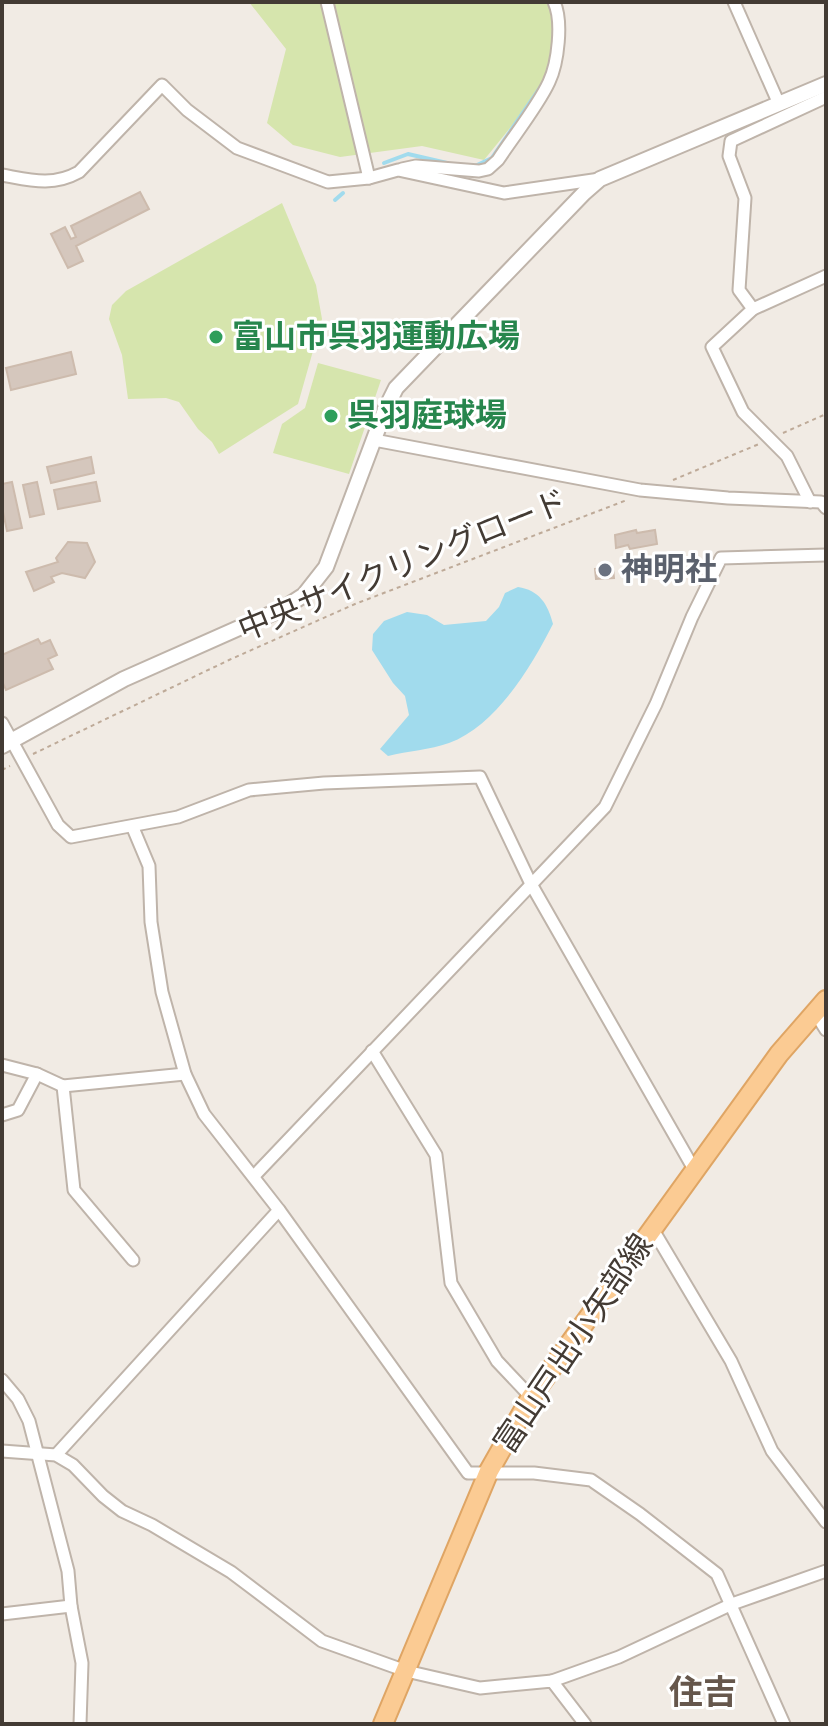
<svg xmlns="http://www.w3.org/2000/svg" width="828" height="1726" font-family="'Alegreya Sans','Noto Sans JP',sans-serif">
	<style>
		.green { fill: #d6e5ad }
		.water { fill: #a1dbed }
		.lines { fill: none; stroke-linecap: round; stroke-linejoin: round }
		.stream { stroke: #a1dbed; stroke-width: 4 }
		.building { fill: #d5c7bd; stroke: #cdbbad; stroke-width: 2 }
		.minor-casing { stroke: #bfb4aa; stroke-width: 15 }
		.tertiary-casing { stroke: #bfb4aa; stroke-width: 18 }
		.primary-casing { stroke: #dfa564; stroke-width: 22 }
		.path { stroke: #beaa98; stroke-width: 2; stroke-dasharray: 4 4; stroke-linecap: butt }
		.minor { stroke: #fff; stroke-width: 11 }
		.tertiary { stroke: #fff; stroke-width: 14 }
		.primary { stroke: #fbcb93; stroke-width: 18 }
		.leisure-dot { fill: #2e9e5b; stroke: #fff; stroke-width: 3 }
		.worship-dot { fill: #6b7280; stroke: #fff; stroke-width: 3 }
		.labels { text-anchor: middle; dominant-baseline: central; stroke-width: 6; stroke-linejoin: round; paint-order: stroke }
		.leisure-label { font-size: 32px; font-weight: bold; fill: #27864d; stroke: #fff; text-anchor: start }
		.street-label { font-size: 32px; fill: #433b34; stroke: #fff }
		.worship-label { font-size: 32px; font-weight: bold; fill: #5b616d; stroke: #fff; text-anchor: start }
		.neighbourhood-label { font-size: 34px; font-weight: bold; fill: #66574c; stroke: #fff }
	</style>
	<rect width="100%" height="100%" fill="#f1ebe4"/>
	<g class="green">
		<path d="M249,2H545L554,13L557,46L540,91L484,160L422,146L340,157L293,145L267,123L286,49Z"/>
		<path d="M282,203L316,285L322,319L298,404L219,454L212,442L198,429L179,402L166,398L128,399L122,355L109,319L112,305L126,291Z"/>
		<path d="M318,363L381,380L349,474L273,453L282,424L305,408Z"/>
	</g>
	<path class="water" d="M518,587C539,590 548,604 553,624C531,667 496,726 449,743C430,750 408,751 388,756L380,749L409,715L405,696L393,683L372,650L373,634L384,621L407,612L427,615L444,625L486,621L499,607L505,593Z"/>
	<g class="lines">
		<g class="stream">
			<path d="M384,163L408,154L447,163"/>
			<path d="M475,166L492,158L544,82"/>
			<path d="M335,200L343,193"/>
		</g>
	</g>
	<g class="building">
		<path d="M140,192L149,209L76,246L83,261L68,268L51,234L65,227L71,239L76,237L71,226Z"/>
		<path d="M71,352L76,374L11,390L6,368Z"/>
		<path d="M91,457L94,473L51,483L47,467Z"/>
		<path d="M12,482L22,528L7,531L2,507V484Z"/>
		<path d="M37,482L44,514L30,517L23,485Z"/>
		<path d="M96,482L100,501L58,509L54,490Z"/>
		<path d="M636,530L637,533L655,530L657,544L630,549L628,545L616,548L615,535Z"/>
		<path d="M68,542L87,543L95,562L85,578L62,573L51,577L54,582L34,591L26,572L58,562L56,558Z"/>
		<path d="M613,568L614,578L596,579L595,569Z"/>
		<path d="M38,639L41,644L50,640L57,655L48,659L53,669L6,690L2,681V655Z"/>
	</g>
	<g class="lines">
		<defs>
			<g id="minor">
				<path d="M327,2L369,178"/>
				<path d="M734,2L779,104"/>
				<path d="M402,169L416,166L479,171L488,169L498,160C513,137 538,106 549,82C558,63 563,21 554,2"/>
				<path d="M2,175C30,180 52,187 79,172L162,85L187,110L237,148L328,182L369,178L398,170L504,193L600,179"/>
				<path d="M753,309L826,276"/>
				<path d="M374,440L640,490L728,498L821,502L826,508"/>
				<path d="M810,502L787,456L743,412L712,347L753,309L739,290L745,198L729,156L731,141L826,97"/>
				<path d="M2,723L58,825L71,837L178,817L249,790L324,783L480,777L531,884L695,1171"/>
				<path d="M133,828L149,866L151,922L162,992L185,1074L204,1114L279,1210L468,1473H534L591,1480L640,1514L717,1574L784,1724"/>
				<path d="M814,1011L826,1030"/>
				<path d="M372,1051L436,1155L451,1283L497,1361L531,1397"/>
				<path d="M2,1065L37,1074L18,1110L2,1115"/>
				<path d="M37,1074L63,1086L185,1074"/>
				<path d="M63,1086L74,1190L133,1260"/>
				<path d="M254,1176L605,807L656,704L692,617L721,558L826,555"/>
				<path d="M652,1228L731,1361L772,1451L826,1522"/>
				<path d="M2,1380L18,1399L29,1421L68,1571L71,1606L82,1663L80,1724"/>
				<path d="M2,1451L56,1455L73,1465L103,1496L122,1511L152,1525L231,1572L322,1641L406,1671L480,1688L552,1681L585,1724"/>
				<path d="M56,1455L279,1210"/>
				<path d="M2,1614L71,1606"/>
				<path d="M552,1681L619,1657L732,1604L826,1571"/>
			</g>
			<path id="tertiary" d="M2,746L124,679L284,608L304,595L326,567L385,410L396,388L584,193L600,179L826,84"/>
			<path id="primary" d="M383,1724L489,1471L531,1397L779,1054L826,1000"/>
		</defs>
		<use href="#minor" class="minor-casing"/>
		<use href="#tertiary" class="tertiary-casing"/>
		<use href="#primary" class="primary-casing"/>
		<g class="path">
			<path d="M783,433L826,414"/>
			<path d="M673,480L759,444"/>
			<path d="M33,754L229,660L355,604L627,500"/>
			<path d="M2,770L10,766"/>
		</g>
		<use href="#minor" class="minor"/>
		<use href="#tertiary" class="tertiary"/>
		<use href="#primary" class="primary"/>
	</g>
	<g class="leisure-dot">
		<circle cx="216" cy="337" r="8"/>
		<circle cx="331" cy="416" r="8"/>
	</g>
	<circle class="worship-dot" cx="605" cy="570" r="8"/>
	<g class="labels">
		<g class="leisure-label">
			<text x="232" y="337">富山市呉羽運動広場</text>
			<text x="347" y="416">呉羽庭球場</text>
		</g>
		<g class="street-label">
			<text transform="translate(403 566) rotate(-22)">中央サイクリングロード</text>
			<text transform="translate(574 1344) rotate(-56)">富山戸出小矢部線</text>
		</g>
		<g class="worship-label">
			<text x="621" y="570">神明社</text>
		</g>
		<g class="neighbourhood-label">
			<text x="703" y="1694">住吉</text>
		</g>
	</g>
	<rect width="828" height="1726" fill="none" stroke="#433b34" stroke-width="8"/>
</svg>
